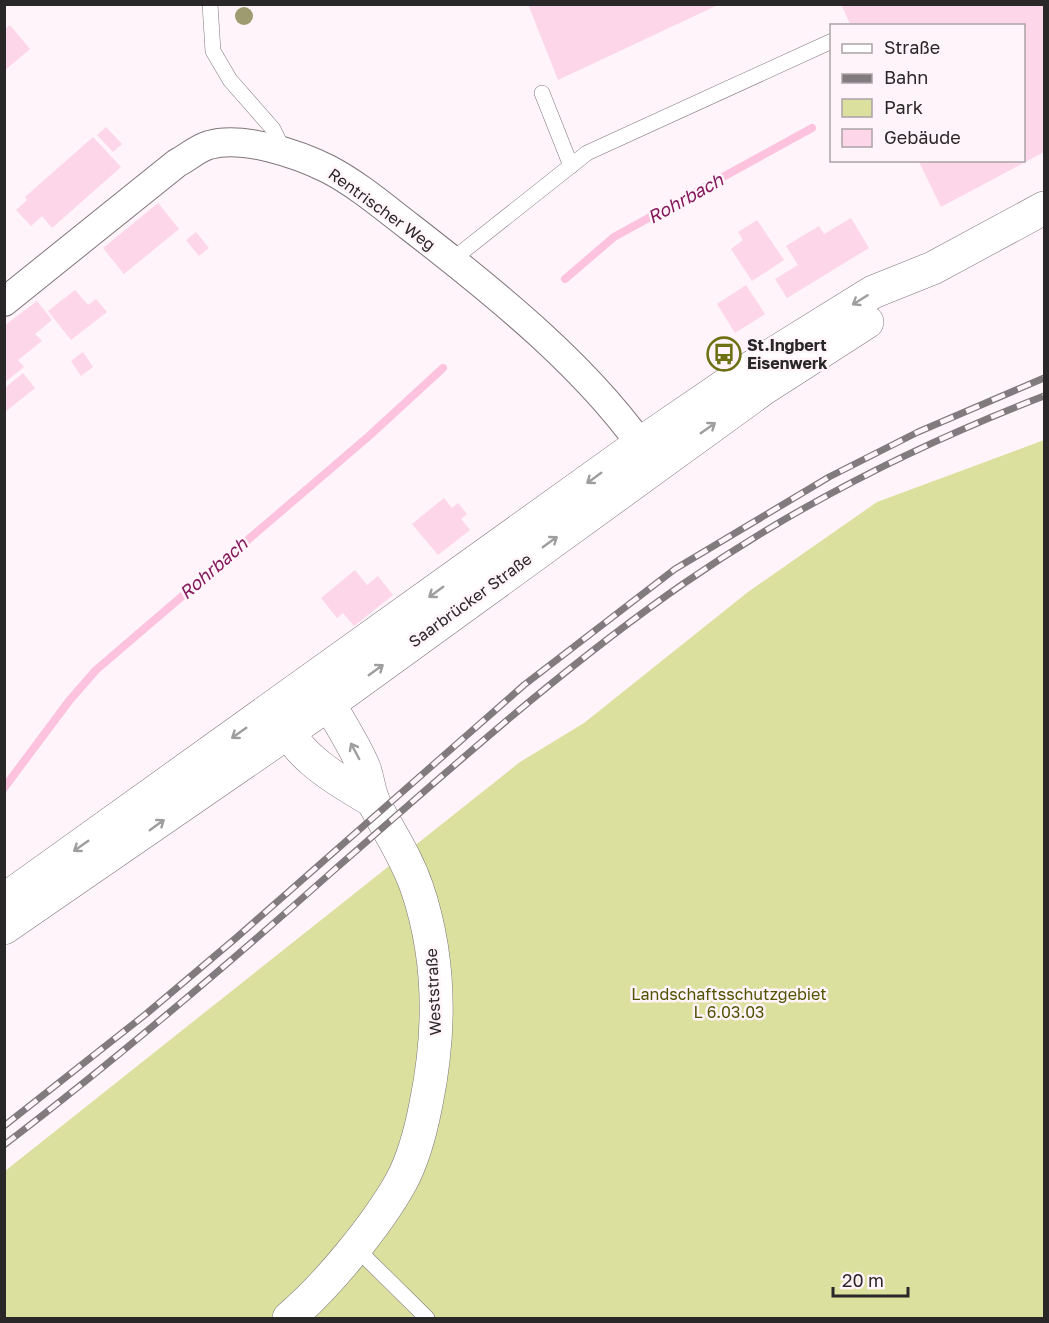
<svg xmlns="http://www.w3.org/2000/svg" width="1049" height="1323" font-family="'Golos Text',sans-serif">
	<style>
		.green { fill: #dce09f }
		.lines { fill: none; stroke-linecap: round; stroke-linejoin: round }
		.stream { stroke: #fcc2de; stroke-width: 8 }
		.building { fill: #fed6e9 }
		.service-casing { stroke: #7f757a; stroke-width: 16 }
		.minor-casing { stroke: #7f757a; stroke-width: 30 }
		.secondary-casing { stroke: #7f757a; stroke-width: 34 }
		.service { stroke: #fff; stroke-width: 15 }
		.minor { stroke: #fff; stroke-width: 28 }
		.secondary { stroke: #fff; stroke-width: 33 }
		.rail-casing { stroke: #827b7e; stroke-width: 7 }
		.rail { stroke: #fff4f9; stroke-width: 4.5; stroke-dasharray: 14; stroke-linecap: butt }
		.tree { fill: #9f9b70 }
		.oneway { stroke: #9f9e9e }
		.labels { text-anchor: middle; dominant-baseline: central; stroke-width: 5; stroke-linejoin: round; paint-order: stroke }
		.street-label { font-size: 16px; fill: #2a2728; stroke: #fff4f9 }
		.poi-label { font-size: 16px; font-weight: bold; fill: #2a2728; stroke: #fff4f9; text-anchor: start }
		.park-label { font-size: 16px; fill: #515200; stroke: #fff4f9 }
		.water-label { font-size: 18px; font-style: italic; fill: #84185c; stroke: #fff4f9 }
	</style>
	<rect width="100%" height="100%" fill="#fff4f9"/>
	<path class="green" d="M1044,440V1318H5V1171L520,762L584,723L748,592L877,502Z"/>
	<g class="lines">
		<g class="stream">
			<path d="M565,279L614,237L812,128"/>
			<path d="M4,788L69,701L96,670L369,436L443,368"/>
		</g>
	</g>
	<g class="building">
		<path d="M528,4H720L558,80Z"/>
		<path d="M841,4H1044V152L941,207L918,160H1024V26H851Z"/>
		<path d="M10,25L30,49L4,71V30Z"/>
		<path d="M106,127L122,144L113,152L97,135Z"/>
		<path d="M93,137L121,167L52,228L42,216L31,226L16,210L27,200L25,197Z"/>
		<path d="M158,203L179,229L124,274L103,248Z"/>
		<path d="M851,218L869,248L787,298L775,279L798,265L786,246L819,226L824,234Z"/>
		<path d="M757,220L784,260L752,281L731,249L743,240L738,232Z"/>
		<path d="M196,232L209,248L199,256L186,240Z"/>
		<path d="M746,285L765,314L735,333L717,304Z"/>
		<path d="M75,290L88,305L96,299L107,312L71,340L48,311Z"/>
		<path d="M37,301L52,320L35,334L42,341L18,360L24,367L4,383V326Z"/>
		<path d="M83,352L93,367L81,376L71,361Z"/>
		<path d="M23,373L35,388L5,412V388Z"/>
		<path d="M444,498L452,508L458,503L467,514L461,519L470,530L438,555L412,524Z"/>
		<path d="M355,570L367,585L378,576L393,595L354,626L343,613L337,618L321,598Z"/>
	</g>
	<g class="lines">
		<defs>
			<g id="service">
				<path d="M210,4L213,51L230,80L273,129L284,151"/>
				<path d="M542,93L571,166"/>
				<path d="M452,260L587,153L832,41"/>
				<path d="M355,1247L427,1318"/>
			</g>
			<path id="minor" d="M4,302L177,163C187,158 198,148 209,145C242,135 298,154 328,169C357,184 384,207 410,227C494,292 594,372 652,461"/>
			<g id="secondary">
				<path d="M284,713C284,751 344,784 373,801"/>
				<path d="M4,900L641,443L749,369L873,292L933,268L1044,208"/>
				<path d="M4,928L329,704L763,389L867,322"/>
				<path d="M289,1318C327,1286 377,1225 401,1182C414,1158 421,1130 426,1104C441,1031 441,959 417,888C406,856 389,832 374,803C369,792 368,779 364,768C355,746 341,725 329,704"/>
			</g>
		</defs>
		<use href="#service" class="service-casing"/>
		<use href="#minor" class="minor-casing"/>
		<use href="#secondary" class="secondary-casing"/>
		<use href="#service" class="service"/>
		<use href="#minor" class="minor"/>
		<use href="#secondary" class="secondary"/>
		<defs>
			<g id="rail">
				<path d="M4,1126L146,1014L236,938L524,685L675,569L829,477L918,432L1044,378"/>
				<path d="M4,1145C118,1058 226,966 333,871C447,772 559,670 683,584C794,507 919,444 1044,396"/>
			</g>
		</defs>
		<use href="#rail" class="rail-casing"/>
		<use href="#rail" class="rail"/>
	</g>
	<circle class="tree" cx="244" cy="16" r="9"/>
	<defs><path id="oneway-shaft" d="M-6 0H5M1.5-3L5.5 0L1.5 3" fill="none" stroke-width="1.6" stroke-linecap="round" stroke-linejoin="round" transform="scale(1.5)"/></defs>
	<g class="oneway">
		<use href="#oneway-shaft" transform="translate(860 300) rotate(148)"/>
		<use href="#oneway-shaft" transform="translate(708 428) rotate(-35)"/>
		<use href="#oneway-shaft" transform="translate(594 478) rotate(144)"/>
		<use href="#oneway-shaft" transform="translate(550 542) rotate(-36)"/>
		<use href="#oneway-shaft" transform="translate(436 592) rotate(144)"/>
		<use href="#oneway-shaft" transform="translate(376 670) rotate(-36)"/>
		<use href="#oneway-shaft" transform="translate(239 733) rotate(145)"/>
		<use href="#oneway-shaft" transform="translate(355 751) rotate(-118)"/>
		<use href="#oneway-shaft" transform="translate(157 825) rotate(-36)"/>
		<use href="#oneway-shaft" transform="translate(81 846) rotate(145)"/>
	</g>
	<defs>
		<symbol id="bus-ring" viewBox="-11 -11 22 22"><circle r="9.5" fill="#fff4f9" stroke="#6e7013" stroke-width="1.5"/><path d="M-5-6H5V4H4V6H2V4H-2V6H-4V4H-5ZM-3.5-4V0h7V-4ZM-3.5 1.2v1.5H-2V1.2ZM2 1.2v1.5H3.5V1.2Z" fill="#6e7013"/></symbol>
	</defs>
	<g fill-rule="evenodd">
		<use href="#bus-ring" x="705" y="335" width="38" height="38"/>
	</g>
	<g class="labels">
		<g class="street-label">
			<text transform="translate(382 209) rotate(36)">Rentrischer Weg</text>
			<text transform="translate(470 600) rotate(-36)">Saarbrücker Straße</text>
			<text transform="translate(433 992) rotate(-93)">Weststraße</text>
		</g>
		<g class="poi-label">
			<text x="747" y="345">St.Ingbert<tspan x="747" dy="18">Eisenwerk</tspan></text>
		</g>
		<g class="park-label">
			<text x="729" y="994">Landschaftsschutzgebiet<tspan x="729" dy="18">L 6.03.03</tspan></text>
		</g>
		<g class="water-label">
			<text transform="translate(685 198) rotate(-29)">Rohrbach</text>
			<text transform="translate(213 568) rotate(-41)">Rohrbach</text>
		</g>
	</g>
	<rect width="1049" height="1323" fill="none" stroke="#2a2728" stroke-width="12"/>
	<rect x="830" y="24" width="195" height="138" fill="#fff4f9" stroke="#aaa2a5" stroke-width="1.5"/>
	<rect x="842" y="44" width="30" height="9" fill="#ffffff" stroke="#aaa2a5" stroke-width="1.5"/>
	<text x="884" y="54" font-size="18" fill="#2a2728">Straße</text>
	<rect x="842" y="74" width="30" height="9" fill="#827b7e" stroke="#aaa2a5" stroke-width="1.5"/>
	<text x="884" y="84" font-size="18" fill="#2a2728">Bahn</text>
	<rect x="842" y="99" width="30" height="18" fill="#dce09f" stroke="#aaa2a5" stroke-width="1.5"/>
	<text x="884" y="114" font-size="18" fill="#2a2728">Park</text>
	<rect x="842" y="129" width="30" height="18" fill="#fed6e9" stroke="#aaa2a5" stroke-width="1.5"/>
	<text x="884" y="144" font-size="18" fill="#2a2728">Gebäude</text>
	<path d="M833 1287v9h75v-9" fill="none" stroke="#2a2728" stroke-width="3"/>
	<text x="842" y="1287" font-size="18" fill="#2a2728" stroke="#fff4f9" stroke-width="4.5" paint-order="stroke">20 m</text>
</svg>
